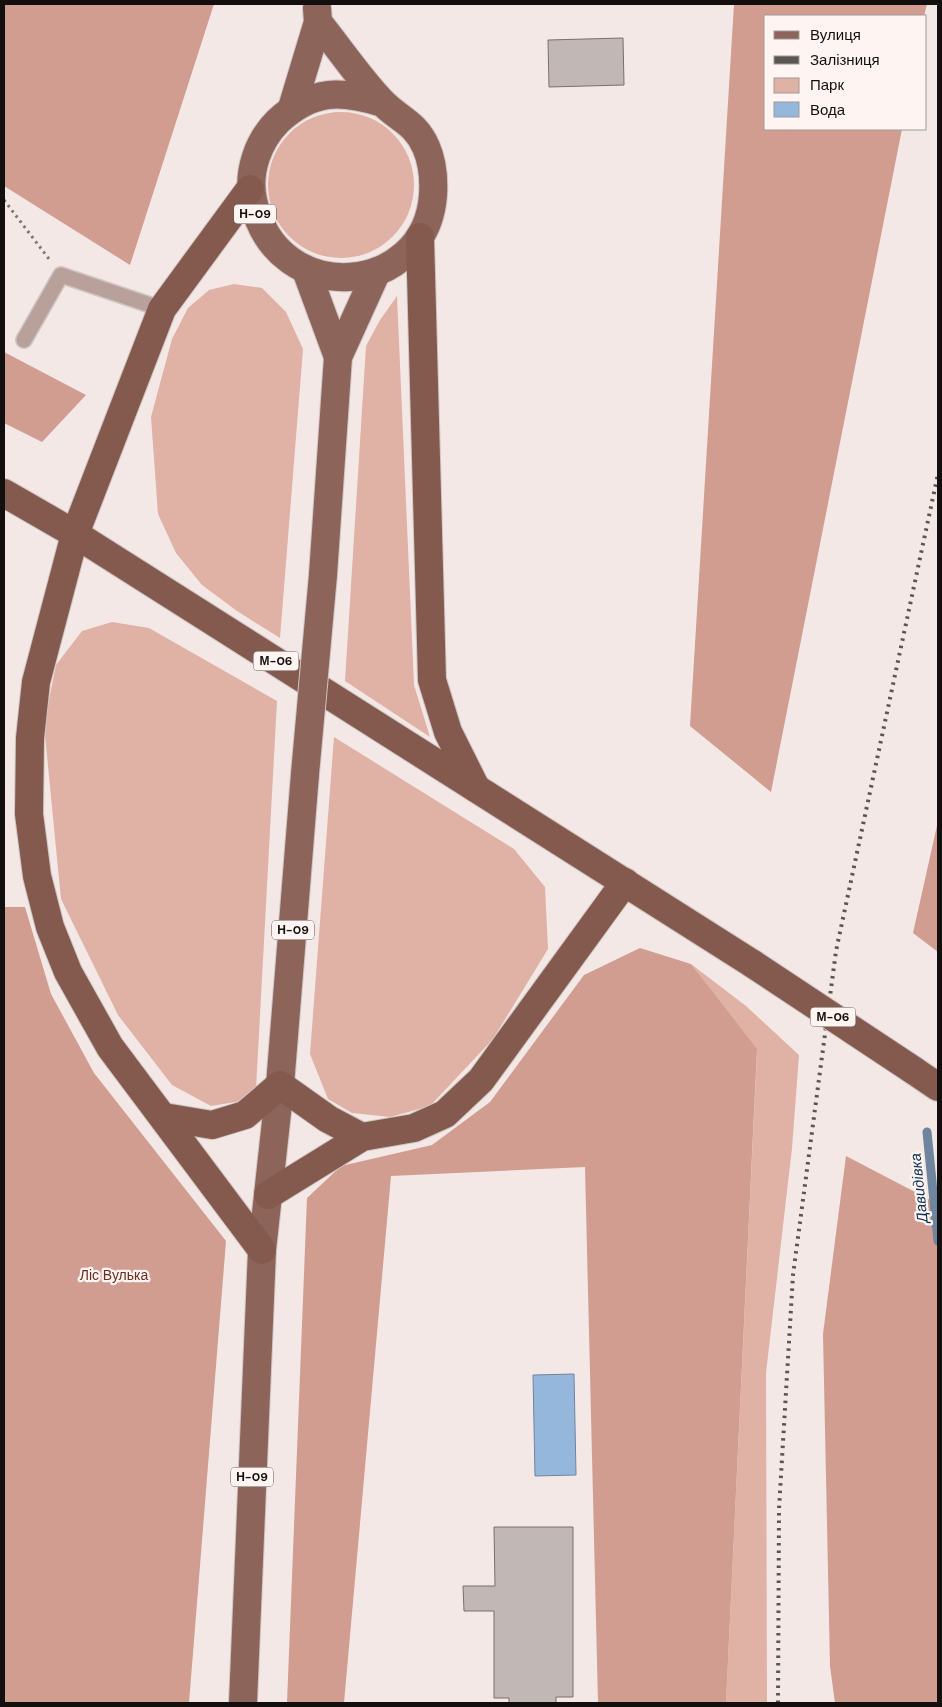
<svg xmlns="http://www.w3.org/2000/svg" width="942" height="1707" font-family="'DM Sans',sans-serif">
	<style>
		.green { fill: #e0b1a5 }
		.forest { fill: #d09d90 }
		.water { fill: #96b7dc; stroke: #6f859e }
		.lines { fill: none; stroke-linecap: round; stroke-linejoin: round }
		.stream { stroke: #6f859e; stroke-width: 9 }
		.building { fill: #c1b7b4; stroke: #796f6d }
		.service-casing { stroke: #cfc5c3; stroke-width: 18 }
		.primary-casing { stroke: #cfc5c3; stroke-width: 30 }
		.trunk-casing { stroke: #cfc5c3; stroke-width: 30 }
		.path { stroke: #7e7675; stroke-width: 3; stroke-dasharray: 2.5 4; stroke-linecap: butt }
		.service { stroke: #b8a19b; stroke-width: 15 }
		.primary { stroke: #8c6459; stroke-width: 28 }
		.trunk { stroke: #84594e; stroke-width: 28 }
		.rail { stroke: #5a5453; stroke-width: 4; stroke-dasharray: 2.5 5; stroke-linecap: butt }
		.primary-bridge-casing { stroke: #cfc5c3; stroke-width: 30; stroke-linecap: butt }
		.trunk-bridge-casing { stroke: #cfc5c3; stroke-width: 30; stroke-linecap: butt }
		.primary-bridge { stroke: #8c6459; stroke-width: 28 }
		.trunk-bridge { stroke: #84594e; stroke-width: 28 }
		.labels { text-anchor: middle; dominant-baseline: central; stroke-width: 4.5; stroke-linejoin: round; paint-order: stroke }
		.shield { fill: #fef5f3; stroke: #5a5453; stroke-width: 1 }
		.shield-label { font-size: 12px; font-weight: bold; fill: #130f0e }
		.park-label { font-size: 14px; fill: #6c2d1d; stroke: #fef5f3 }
		.water-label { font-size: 15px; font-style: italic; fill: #0c3053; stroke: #fef5f3 }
	</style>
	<rect width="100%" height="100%" fill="#f3e8e5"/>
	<g class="green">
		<circle cx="341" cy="185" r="73"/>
		<path d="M234,284L262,288L286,312L303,349L280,638L237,611L202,585L176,553L158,514L151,417L172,339L188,308L209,290Z"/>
		<path d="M397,296L414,685L430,737L345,681L366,346L380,320Z"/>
		<path d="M112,622L149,628L277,701L256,1089L242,1101L211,1106L172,1085L118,1015L61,899L44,725L56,665L82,631Z"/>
		<path d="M334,737L514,849L545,887L548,949L493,1039L430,1106L390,1117L352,1113L328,1099L310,1054Z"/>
		<path d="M691,964L746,1006L799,1055L792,1148L766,1373L767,1703H726L757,1052Z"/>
	</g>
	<g class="forest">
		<path d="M4,4H214L130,265L4,186Z"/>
		<path d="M734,4H927L924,16H766V129H902L771,792L690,726Z"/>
		<path d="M4,352L86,395L42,442L4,423Z"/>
		<path d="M938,821V952L913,933Z"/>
		<path d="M4,907H25L51,994L94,1073L226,1241L189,1703H4Z"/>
		<path d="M640,948L691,964L757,1049L726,1703H598L585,1167L391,1176L344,1703H287L307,1198L341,1166L432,1145L490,1102L584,975Z"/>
		<path d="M846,1156L938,1204V1703H835L830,1666L823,1334Z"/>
	</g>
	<path class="water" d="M574,1374L576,1475L535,1476L533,1375Z"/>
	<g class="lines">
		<path class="stream" d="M927,1132L938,1241"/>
	</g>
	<g class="building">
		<path d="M623,38L624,85L549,87L548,40Z"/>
		<path d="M494,1527H573V1697H556V1703H509V1698H494V1611H464L463,1586H495Z"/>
	</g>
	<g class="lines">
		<defs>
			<path id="service" d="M24,340L61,275L162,309"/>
			<g id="primary">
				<path d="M318,22C339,48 359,78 382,102C398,119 415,122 426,147C433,163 434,179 433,195C426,297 276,310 253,200C247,172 258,141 278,121C313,89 340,90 383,103"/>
				<path d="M292,108L318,22L317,8"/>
				<path d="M306,270L338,357"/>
				<path d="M323,575L338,357L377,271"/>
				<path d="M243,1703L262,1250L280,1085L305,774"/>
			</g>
			<g id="trunk">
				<path d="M250,189L162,309L75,534L36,682L30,738L29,814L37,876L50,927L68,972L110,1047L262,1250"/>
				<path d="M420,237L432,680L448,732L476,788"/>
				<path d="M4,493L75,534L753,964"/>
				<path d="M913,1070L938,1087"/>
				<path d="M164,1117L212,1125L245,1115L280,1085L328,1119L362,1137"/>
				<path d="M268,1195L362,1137L414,1128L445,1114L481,1080L625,882"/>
			</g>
		</defs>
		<use href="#service" class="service-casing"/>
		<use href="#primary" class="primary-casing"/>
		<use href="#trunk" class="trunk-casing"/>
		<path class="path" d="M4,200L49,259"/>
		<use href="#service" class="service"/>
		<use href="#primary" class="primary"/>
		<use href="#trunk" class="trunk"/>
		<path class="rail" d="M778,1703L779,1509L793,1275L836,951L938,474"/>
		<defs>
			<path id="primary-bridge" d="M305,774L323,575"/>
			<path id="trunk-bridge" d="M753,964L913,1070"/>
		</defs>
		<use href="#primary-bridge" class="primary-bridge-casing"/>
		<use href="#trunk-bridge" class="trunk-bridge-casing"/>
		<use href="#primary-bridge" class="primary-bridge"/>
		<use href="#trunk-bridge" class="trunk-bridge"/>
	</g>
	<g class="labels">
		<g class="shield">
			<rect x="234" y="204.5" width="42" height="19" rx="4"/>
			<rect x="253.5" y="651.5" width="45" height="19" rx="4"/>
			<rect x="272" y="920.5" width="42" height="19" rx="4"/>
			<rect x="810.5" y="1007.5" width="45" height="19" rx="4"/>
			<rect x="231" y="1467.5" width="42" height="19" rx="4"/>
		</g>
		<g class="shield-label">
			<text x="255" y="214">Н-09</text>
			<text x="276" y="661">М-06</text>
			<text x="293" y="930">Н-09</text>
			<text x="833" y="1017">М-06</text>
			<text x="252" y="1477">Н-09</text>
		</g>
		<g class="park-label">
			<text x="114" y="1275">Ліс Вулька</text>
		</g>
		<g class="water-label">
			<text transform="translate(919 1188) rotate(-96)">Давидівка</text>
		</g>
	</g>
	<rect width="942" height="1707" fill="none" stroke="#130f0e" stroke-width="10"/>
	<rect x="764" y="15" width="162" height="115" fill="#fef5f3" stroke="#a09997"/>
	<rect x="774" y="31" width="25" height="8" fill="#8c6459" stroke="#a09997"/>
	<text x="810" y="40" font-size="15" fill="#130f0e">Вулиця</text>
	<rect x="774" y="56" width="25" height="8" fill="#5a5453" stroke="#a09997"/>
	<text x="810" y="65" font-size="15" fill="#130f0e">Залізниця</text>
	<rect x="774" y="78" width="25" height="15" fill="#e0b1a5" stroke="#a09997"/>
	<text x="810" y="90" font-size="15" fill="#130f0e">Парк</text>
	<rect x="774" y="102" width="25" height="15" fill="#96b7dc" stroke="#a09997"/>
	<text x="810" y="115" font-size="15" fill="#130f0e">Вода</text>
</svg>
